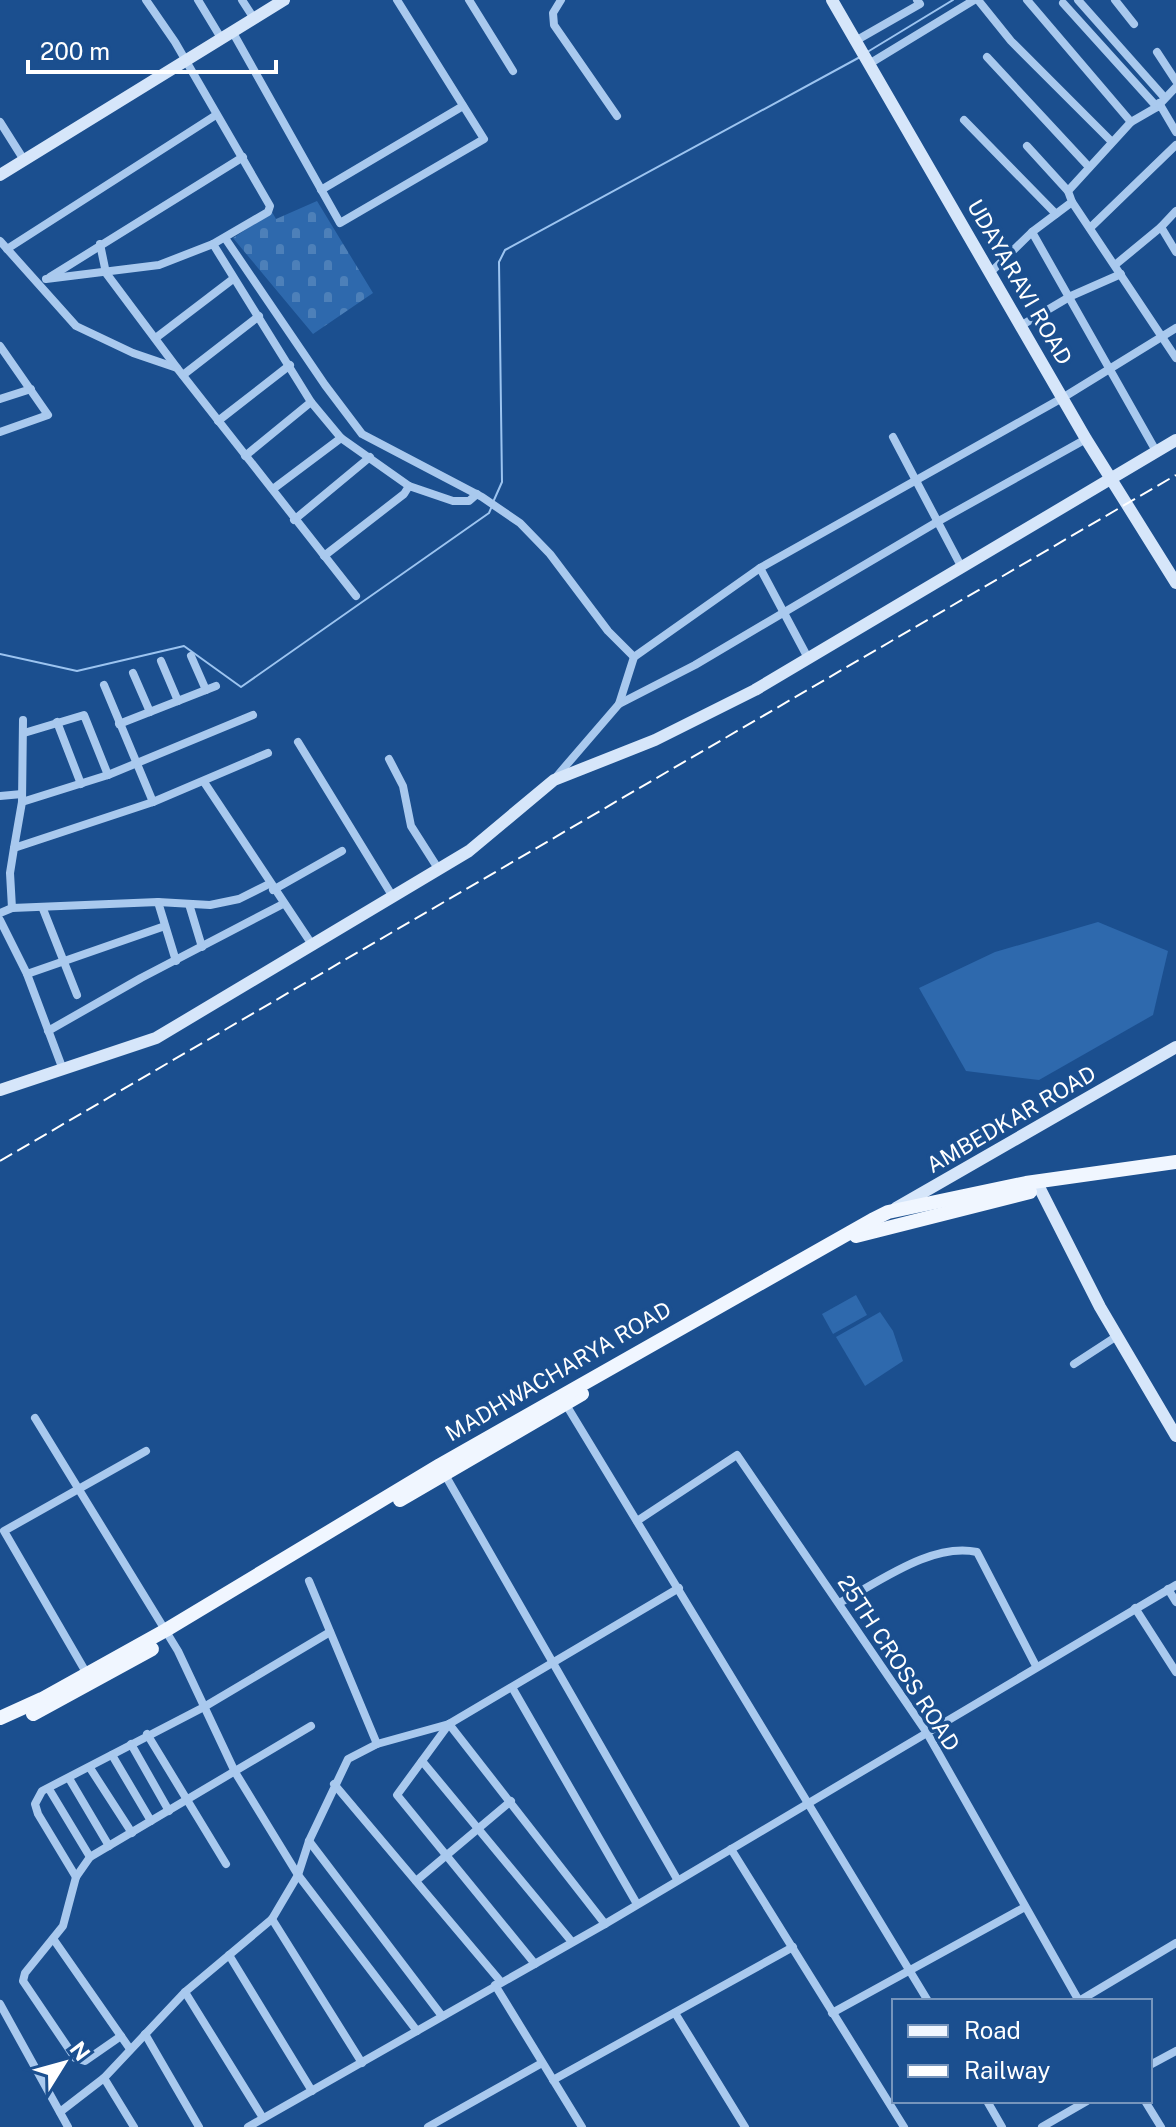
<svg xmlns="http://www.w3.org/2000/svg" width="1176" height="2127" font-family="'Public Sans',sans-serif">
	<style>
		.cemetery { fill: url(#cemetery-stones) }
		.garden { fill: #2e69ad }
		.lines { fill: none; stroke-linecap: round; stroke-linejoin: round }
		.stream { stroke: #9cc4f0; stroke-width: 2 }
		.street { stroke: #a9c9ee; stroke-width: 8 }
		.secondary { stroke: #d6e6fa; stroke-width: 12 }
		.primary { stroke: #f0f6ff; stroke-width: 14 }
		.rail { stroke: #fff; stroke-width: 2; stroke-dasharray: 14 6; stroke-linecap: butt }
		.labels { text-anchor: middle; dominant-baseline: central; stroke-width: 7; stroke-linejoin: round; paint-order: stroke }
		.street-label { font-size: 22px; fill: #fff; stroke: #1b4f8f }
	</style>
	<defs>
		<pattern id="cemetery-stones" width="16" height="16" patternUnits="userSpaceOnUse" patternTransform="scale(2)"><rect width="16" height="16" fill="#2e69ad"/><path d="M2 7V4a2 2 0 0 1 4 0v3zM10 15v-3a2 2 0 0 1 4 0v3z" fill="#4d80b9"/></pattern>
	</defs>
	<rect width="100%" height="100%" fill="#1b4f8f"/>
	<path class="cemetery" d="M317,201L373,293L313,334L233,238L272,212L276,219Z"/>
	<g class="garden">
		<path d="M1098,922L1168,951L1153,1015L1039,1080L966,1071L919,988L995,952Z"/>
		<path d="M856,1295L867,1315L833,1334L822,1314Z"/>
		<path d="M880,1312L893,1331L903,1361L865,1386L836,1337Z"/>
	</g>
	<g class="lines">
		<g class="stream">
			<path d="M869,51L953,0"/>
			<path d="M494,500L502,482L499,262L505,250L860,57"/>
			<path d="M0,654L77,671L184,646L241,687L489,513L492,506"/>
		</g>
		<g class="street">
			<path d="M146,0L175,42L270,206L268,212L213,244"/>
			<path d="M198,0L221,38"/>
			<path d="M242,0L253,17"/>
			<path d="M469,0L513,71"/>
			<path d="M561,0L553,13L554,25L617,116"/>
			<path d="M978,0L1011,41L1111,141"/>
			<path d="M1027,0L1131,122L1157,107L1176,87"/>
			<path d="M1078,0L1164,97"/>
			<path d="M1115,0L1134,24"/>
			<path d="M1063,3L1157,107"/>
			<path d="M232,31L340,223L484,139L397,0"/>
			<path d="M857,40L920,4L917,0"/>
			<path d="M1157,52L1176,81"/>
			<path d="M987,57L1089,167"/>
			<path d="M869,64L974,0"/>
			<path d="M1159,103L1176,132"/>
			<path d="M964,120L1056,214"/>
			<path d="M0,122L24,160"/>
			<path d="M1131,122L1068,191L1072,202L1032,232L1156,451"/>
			<path d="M1027,146L1068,191"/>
			<path d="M321,190L463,106"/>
			<path d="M1072,202L1176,358"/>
			<path d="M1176,211L1161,227L1176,252"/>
			<path d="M1090,228L1176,145"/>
			<path d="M225,238L325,385L362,434L482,497L520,523L550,554L608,631L634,657"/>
			<path d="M0,241L76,326L133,353L177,368L356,596"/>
			<path d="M100,244L106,273L177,368"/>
			<path d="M7,249L216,115"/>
			<path d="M1115,265L1161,227"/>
			<path d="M991,272L1032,232"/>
			<path d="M50,277L243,157"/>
			<path d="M46,279L159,265L213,244L311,402L341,438L409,486L404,494L324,556"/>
			<path d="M1022,325L1071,296L1121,274"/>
			<path d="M157,337L233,279"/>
			<path d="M0,346L48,415L0,432"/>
			<path d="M183,375L259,316"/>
			<path d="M0,399L31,389"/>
			<path d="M218,421L290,365"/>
			<path d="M893,437L961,566"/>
			<path d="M245,456L311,402"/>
			<path d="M409,486L453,501H469L477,494"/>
			<path d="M273,489L341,438"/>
			<path d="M294,520L370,457"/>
			<path d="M760,568L808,658"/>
			<path d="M191,656L206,690"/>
			<path d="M161,661L178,701"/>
			<path d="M133,673L150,712"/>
			<path d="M104,685L153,802"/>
			<path d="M619,704L695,665L937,522L1086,439"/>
			<path d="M57,722L81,784"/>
			<path d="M119,724L216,686"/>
			<path d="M24,733L84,715L108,775"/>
			<path d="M298,742L393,897"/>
			<path d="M389,759L403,786L411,826L439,870"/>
			<path d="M557,776L619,704L634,657L760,568L1064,397L1176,328"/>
			<path d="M204,782L313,946"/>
			<path d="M0,796L22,794"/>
			<path d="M22,802L108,775L253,715"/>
			<path d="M14,848L22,802L23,720"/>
			<path d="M273,890L342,851"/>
			<path d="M158,902L176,961"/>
			<path d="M189,904L202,947"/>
			<path d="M12,908L10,873L14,848L153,802L268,753"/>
			<path d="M43,909L77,995"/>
			<path d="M0,913L12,908L158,902L210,905L239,899L269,884"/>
			<path d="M0,920L27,974L62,1067"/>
			<path d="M27,974L165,926"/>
			<path d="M48,1031L141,978L283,904"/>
			<path d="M1074,1364L1117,1336"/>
			<path d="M565,1403L928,2001"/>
			<path d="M35,1418L178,1651L235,1772L298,1875L417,2031"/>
			<path d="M444,1473L677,1879"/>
			<path d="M637,1521L737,1455L927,1733L1079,2001"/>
			<path d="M309,1581L377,1744"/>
			<path d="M1168,1589L1176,1602"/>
			<path d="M839,1603C878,1583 931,1542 977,1552L1036,1666"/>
			<path d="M1135,1608L1176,1672"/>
			<path d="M87,1674L4,1531L146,1451"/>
			<path d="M513,1689L637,1904"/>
			<path d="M449,1724L397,1795L535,1964"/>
			<path d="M449,1724L605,1924"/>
			<path d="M147,1734L226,1864"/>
			<path d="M131,1744L169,1811"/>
			<path d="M112,1755L151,1821"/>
			<path d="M422,1761L572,1942"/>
			<path d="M90,1768L132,1833"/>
			<path d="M70,1780L109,1846"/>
			<path d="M334,1784L501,1982"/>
			<path d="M49,1789L90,1857"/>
			<path d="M309,1841L442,2016"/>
			<path d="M731,1849L904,2127"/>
			<path d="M76,1877L38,1814L35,1804L42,1791L204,1707L330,1632"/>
			<path d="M416,1881L511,1801"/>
			<path d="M272,1919L362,2063"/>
			<path d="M54,1940L130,2049"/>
			<path d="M229,1955L312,2091"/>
			<path d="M495,1985L582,2127"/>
			<path d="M185,1992L263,2118"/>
			<path d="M1079,2001L1176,1943"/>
			<path d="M0,2004L68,2127"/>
			<path d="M675,2013L745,2127"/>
			<path d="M832,2013L1025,1907"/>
			<path d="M145,2034L199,2127"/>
			<path d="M121,2036L85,2061L75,2058L23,1981L25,1973L63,1926L76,1877L90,1857L311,1726"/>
			<path d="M1150,2065L1176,2051"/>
			<path d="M104,2078L134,2127"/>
			<path d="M553,2080L793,1947"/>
			<path d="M987,2101L1002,2127"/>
			<path d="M1145,2101L1161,2127"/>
			<path d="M60,2112L104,2078L185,1992L272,1919L298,1875L309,1841L348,1759L377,1744L449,1724L679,1588"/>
			<path d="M248,2127L605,1924L1176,1585"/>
			<path d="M428,2127L542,2063"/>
			<path d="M1042,2127L1087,2101"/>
		</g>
		<g class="secondary">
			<path d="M832,0L1086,439L1176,583"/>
			<path d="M0,175L284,0"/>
			<path d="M0,1090L156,1038L469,851L554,780L655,740L755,690L1176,440"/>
			<path d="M1036,1181L1100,1307L1176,1436"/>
			<path d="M896,1208L1176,1047"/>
		</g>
		<g class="primary">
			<path d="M856,1236L1030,1192"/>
			<path d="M400,1500L582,1394"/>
			<path d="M33,1714L152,1649"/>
			<path d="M0,1718L42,1699L166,1630L440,1465L872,1220L888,1212L1026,1183L1176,1162"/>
		</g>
		<path class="rail" d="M0,1161L1176,475"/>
	</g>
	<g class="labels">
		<g class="street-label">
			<text transform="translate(1020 282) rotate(60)">UDAYARAVI ROAD</text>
			<text transform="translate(1011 1119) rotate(-30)">AMBEDKAR ROAD</text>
			<text transform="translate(558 1371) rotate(-30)">MADHWACHARYA ROAD</text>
			<text transform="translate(899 1663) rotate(57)">25TH CROSS ROAD</text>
		</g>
	</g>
	<rect x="892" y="1999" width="260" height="104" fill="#1b4f8f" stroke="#7695bc" stroke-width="2"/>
	<rect x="908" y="2025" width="40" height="12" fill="#f0f6ff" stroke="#7695bc" stroke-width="2"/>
	<text x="964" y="2039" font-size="24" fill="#ffffff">Road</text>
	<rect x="908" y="2065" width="40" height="12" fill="#ffffff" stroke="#7695bc" stroke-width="2"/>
	<text x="964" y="2079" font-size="24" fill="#ffffff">Railway</text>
	<g transform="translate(64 2063) rotate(53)" stroke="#1b4f8f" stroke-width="6" paint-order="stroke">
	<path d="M0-6L14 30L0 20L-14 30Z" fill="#ffffff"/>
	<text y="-12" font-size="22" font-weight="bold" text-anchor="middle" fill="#ffffff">N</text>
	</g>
	<path d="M28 60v12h248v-12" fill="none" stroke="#ffffff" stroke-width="4"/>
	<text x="40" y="60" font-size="24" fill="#ffffff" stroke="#1b4f8f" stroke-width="6" paint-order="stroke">200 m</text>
</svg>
